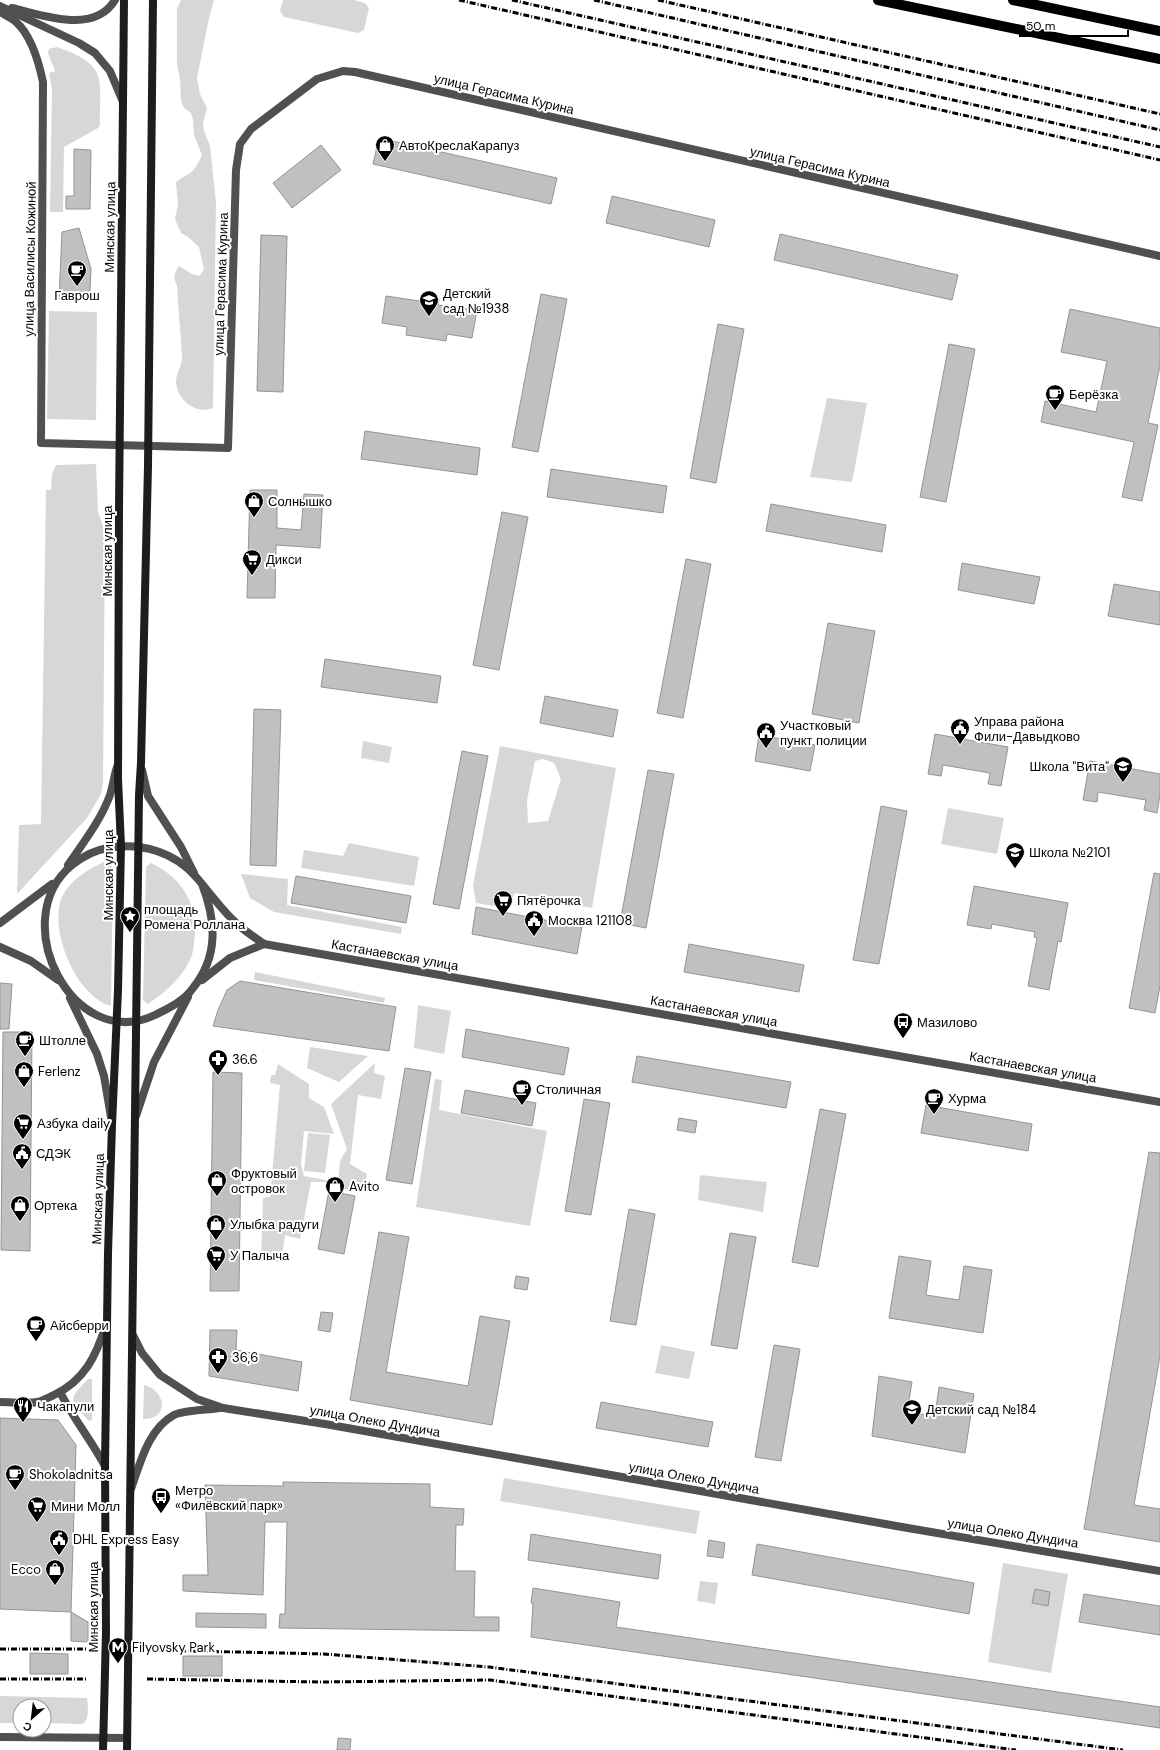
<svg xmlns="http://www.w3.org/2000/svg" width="1160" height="1750" font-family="'DM Sans',sans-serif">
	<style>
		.green { fill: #d7d7d7; fill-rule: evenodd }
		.building { fill: #c0c0c0; stroke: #949494 }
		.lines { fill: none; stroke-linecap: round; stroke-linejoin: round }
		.minor { stroke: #505050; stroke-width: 8 }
		.tertiary { stroke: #505050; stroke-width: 8 }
		.secondary { stroke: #1d1d1d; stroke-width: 8 }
		.primary { stroke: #000; stroke-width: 10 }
		.rail { stroke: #000; stroke-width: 3; stroke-dasharray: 6 2 1 2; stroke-linecap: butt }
		.labels { text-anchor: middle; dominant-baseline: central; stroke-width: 4; stroke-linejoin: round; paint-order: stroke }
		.street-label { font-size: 13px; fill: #000; stroke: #fff }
		.poi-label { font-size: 13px; fill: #000; stroke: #fff; text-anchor: start }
	</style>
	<rect width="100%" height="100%" fill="#fff"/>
	<g class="green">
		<path d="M181,0H214L209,18L197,78L200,94L207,108L203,123L204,131L210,146L216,203L213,408C196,415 177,400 176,382C176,374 182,366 182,357C181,334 178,310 177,286C173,278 174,273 179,266L192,274L199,276L204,270L199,247L188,237L181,233L175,219L178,204L176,182C191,171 193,175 202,155L194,135L193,120L191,113L184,108L181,101L180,79L177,64V9Z"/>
		<path d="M283,0H354L365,3L369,8L364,30L358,33L284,17L280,11Z"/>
		<path d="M57,47C108,65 100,77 100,125L98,128L64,147L63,212H50L52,89L49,73L55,71L48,53L49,49Z"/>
		<path d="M49,311L97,312L96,420L47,419Z"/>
		<path d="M827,398L867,403L852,482L810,477Z"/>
		<path d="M96,464L98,512L105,531L103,782L101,794L87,818L17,894L19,825L41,824L46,490H51L52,474L56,465Z"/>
		<path d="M363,741L392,747L389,763L361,758Z"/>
		<path d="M500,746L616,768L592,908L515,893L506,908L476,903L473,885ZM543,759L554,763L561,779L548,821L528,823L527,800L535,761Z"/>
		<path d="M948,808L1004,818L997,854L941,844Z"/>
		<path d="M349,843L419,857L414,886L301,868L304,850L343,856Z"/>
		<path d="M104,862L111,864L113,870L111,1006C76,997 48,929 62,897C70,880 87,870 104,862Z"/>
		<path d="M151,863C180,877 196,900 195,933C194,942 194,952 190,960C180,980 165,992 148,1004L143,1000L146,867Z"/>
		<path d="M241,874L288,879L287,905L402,927L401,934L274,912L250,898Z"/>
		<path d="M255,972L385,998L384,1003L254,980Z"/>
		<path d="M418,1005L451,1011L444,1054L414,1048Z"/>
		<path d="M310,1047L368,1056L339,1082L307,1068Z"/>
		<path d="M375,1063L374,1073L385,1076L381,1099L358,1095L350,1164L367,1174L364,1192L338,1188L340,1161L347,1149L331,1104Z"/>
		<path d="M278,1064L309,1084V1098L324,1107L334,1134L304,1131L301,1164L304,1176L336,1182H311L300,1239L285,1235L281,1262L261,1261L263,1198L270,1197L280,1085L270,1083L271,1075H275Z"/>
		<path d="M435,1079L442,1080L439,1110L547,1131L530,1226L416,1207Z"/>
		<path d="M308,1133L330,1135L325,1173L304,1171Z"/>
		<path d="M700,1175L767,1182L763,1212L698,1200Z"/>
		<path d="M661,1345L695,1352L689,1379L655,1373Z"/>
		<path d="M88,1379H92V1420L89,1421C69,1399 67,1401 88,1379Z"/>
		<path d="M144,1385C166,1390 170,1420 143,1419Z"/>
		<path d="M504,1478L700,1511L696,1534L500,1501Z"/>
		<path d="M1003,1563L1068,1574L1051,1673L988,1662Z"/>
		<path d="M700,1581L718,1583L715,1604L697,1601Z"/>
		<path d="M0,1696L87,1698C88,1706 90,1720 82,1724L44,1723V1706H20V1723H0Z"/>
	</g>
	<g class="building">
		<path d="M379,138L557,178L551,204L373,164Z"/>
		<path d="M321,145L341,170L292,208L273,183Z"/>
		<path d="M74,149L91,150L90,209H66V196H74Z"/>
		<path d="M612,196L715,220L709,247L606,223Z"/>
		<path d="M79,228L91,269L90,290L85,300L59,299L62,232Z"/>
		<path d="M780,234L958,275L952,300L774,260Z"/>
		<path d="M261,235L287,236L283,392L257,391Z"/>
		<path d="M541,294L567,299L538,452L512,447Z"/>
		<path d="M386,296L426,302V297L433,298L439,299L438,305L477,310L472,338L447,334L446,341L406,335L407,327L382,323Z"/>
		<path d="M1070,309L1160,328V366L1148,423L1158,425L1142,501L1122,497L1134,442L1041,422L1045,401L1096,412L1107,361L1061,352Z"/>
		<path d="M718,324L744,329L716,483L690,478Z"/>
		<path d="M949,344L975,349L946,502L920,497Z"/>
		<path d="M365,431L480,448L477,475L361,459Z"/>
		<path d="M551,469L667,486L663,513L547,497Z"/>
		<path d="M250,490H277V528L301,530L304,494L323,495L320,548L276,545L275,598H247Z"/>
		<path d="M771,504L886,525L882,552L766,531Z"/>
		<path d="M502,512L528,517L499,670L473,665Z"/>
		<path d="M686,559L711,564L683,718L657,713Z"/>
		<path d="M962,563L1040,577L1034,604L958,590Z"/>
		<path d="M1114,584L1160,592V625L1108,616Z"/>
		<path d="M828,623L875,631L859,723L812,714Z"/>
		<path d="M325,659L441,676L437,703L321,687Z"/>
		<path d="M545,696L618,710L613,737L540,723Z"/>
		<path d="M254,709L281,710L276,866L250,865Z"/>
		<path d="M935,734L1008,747L1001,786L988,784L990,773L943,765L941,776L928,774Z"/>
		<path d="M759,735L815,745L810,771L755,761Z"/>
		<path d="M462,751L488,756L459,909L433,904Z"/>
		<path d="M1090,761L1160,774V795L1157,813L1144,810L1146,800L1098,792L1097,802L1083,800Z"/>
		<path d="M648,770L674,774L646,928L620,923Z"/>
		<path d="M881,806L907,811L879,964L853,960Z"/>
		<path d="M1154,873L1160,874V986L1155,1013L1129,1008Z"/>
		<path d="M296,876L411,896L406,923L291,903Z"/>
		<path d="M974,886L1068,903L1061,942L1058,941L1049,990L1028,986L1037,938L1034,937L1035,932L992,924L991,929L967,925Z"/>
		<path d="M476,907L582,927L577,954L472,934Z"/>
		<path d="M689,944L804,965L799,992L684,972Z"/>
		<path d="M240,981L396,1007L389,1051L213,1026L218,1010L227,990Z"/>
		<path d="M0,983L12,984L9,1029H0Z"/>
		<path d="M466,1029L569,1048L564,1075L462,1057Z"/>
		<path d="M3,1032H32L30,1251L1,1250Z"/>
		<path d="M637,1056L791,1082L786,1108L632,1082Z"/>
		<path d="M405,1068L431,1072L412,1184L386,1180Z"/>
		<path d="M213,1072L242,1073L239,1291H210Z"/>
		<path d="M465,1090L536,1103L532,1126L461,1113Z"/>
		<path d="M584,1099L610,1103L591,1215L565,1211Z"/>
		<path d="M926,1105L1032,1124L1028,1151L921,1133Z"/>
		<path d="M820,1109L846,1114L818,1267L792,1262Z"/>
		<path d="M679,1118L697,1121L695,1133L677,1130Z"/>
		<path d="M1149,1152L1160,1153V1356L1134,1505L1160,1509V1542L1084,1529Z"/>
		<path d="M329,1191L355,1196L344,1254L318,1249Z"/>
		<path d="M629,1209L655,1214L636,1325L610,1321Z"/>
		<path d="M379,1232L409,1237L386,1372L468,1386L480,1316L510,1321L492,1425L350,1400Z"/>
		<path d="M730,1233L756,1237L737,1349L711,1345Z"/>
		<path d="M899,1256L931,1261L926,1295L959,1300L964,1266L992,1270L983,1333L889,1318Z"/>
		<path d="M516,1276L529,1278L527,1290L514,1288Z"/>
		<path d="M321,1312L333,1313L330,1332L318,1330Z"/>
		<path d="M210,1330H237L236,1350L302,1362L298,1391L209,1376Z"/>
		<path d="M774,1345L800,1349L781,1461L755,1457Z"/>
		<path d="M879,1376L912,1382L907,1412L935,1416L939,1387L974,1394L965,1453L872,1436Z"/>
		<path d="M601,1402L713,1422L708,1447L596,1428Z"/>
		<path d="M0,1418L58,1420L76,1445L71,1612L0,1609Z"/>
		<path d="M283,1482L430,1484V1507L464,1509L463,1525H456L455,1571H475L474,1617H499V1631L279,1628L280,1614H285L287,1522H265L263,1595L183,1591V1575H208L205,1485L283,1486Z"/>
		<path d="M531,1534L661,1555L658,1579L528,1560Z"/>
		<path d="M709,1540L725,1543L723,1558L707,1556Z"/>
		<path d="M757,1544L974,1583L969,1614L752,1575Z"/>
		<path d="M533,1588L620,1602L616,1627L1160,1707V1728L531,1637L533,1603H531Z"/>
		<path d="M1035,1589L1050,1592L1048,1606L1032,1603Z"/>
		<path d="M1084,1594L1160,1606V1635L1079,1622Z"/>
		<path d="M71,1612L88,1622V1642L71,1641Z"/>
		<path d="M196,1613L266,1614V1628L196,1627Z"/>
		<path d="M30,1653L68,1654V1674H30Z"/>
		<rect x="183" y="1656" width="39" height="20"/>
		<path d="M338,1738L351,1739L350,1750H337Z"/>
	</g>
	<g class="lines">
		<g class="minor">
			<path d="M0,12C5,15 12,18 16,22C32,36 39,63 43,82L41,443L228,448L236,170L240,144L251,129L317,79L343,71L355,72L1160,256"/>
			<path d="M133,1335L142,1353L160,1375L197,1399L223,1408L325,1424L902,1527L1160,1571"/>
			<path d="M131,1489C140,1464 148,1429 174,1415C185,1410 208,1410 220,1408"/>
			<path d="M0,1737L127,1738"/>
		</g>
		<g class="tertiary">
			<path d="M0,6L79,43L95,53L110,71L123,102"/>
			<path d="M12,8C43,15 94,35 115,0"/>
			<path d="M142,770L148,796L181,847L194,873"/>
			<path d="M68,865C83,843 101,820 110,795C113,786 114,776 117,767"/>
			<path d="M202,884C216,920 219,956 193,988C184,1001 169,1008 155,1015C73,1054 5,920 72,865C82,857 95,850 108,848C141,842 175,852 197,878C209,892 219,906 232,919C241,929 253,936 264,944L1160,1102"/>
			<path d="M0,923L52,884"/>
			<path d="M0,947L31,961L58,980"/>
			<path d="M202,980L230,958L264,944"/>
			<path d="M70,998L97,1054L104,1076L111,1117"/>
			<path d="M136,1116L154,1062L188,997"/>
			<path d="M60,1392C73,1418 91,1440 105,1466"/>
			<path d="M0,1402C12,1402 26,1404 37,1402C43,1401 49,1397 54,1395C85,1380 96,1356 106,1325"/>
		</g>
		<g class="secondary">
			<path d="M103,1750L106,1632L105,1466L108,1253L112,1125L118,990L121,846L118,779L119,509L124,0"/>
			<path d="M127,1750L139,795L141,763L148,466L153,0"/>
		</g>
		<g class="primary">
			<path d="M878,0L1160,59"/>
			<path d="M1013,0L1160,31"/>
		</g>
		<g class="rail">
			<path d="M459,0L1160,160"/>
			<path d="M512,0L1160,147"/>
			<path d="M594,0L1160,130"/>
			<path d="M658,0L1160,114"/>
			<path d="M0,1649H88"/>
			<path d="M147,1650L324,1654L489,1667L1123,1750"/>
			<path d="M0,1679H87"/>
			<path d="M147,1679L320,1682L490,1680L1016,1750"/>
		</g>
	</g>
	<defs>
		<symbol id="shop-pin" viewBox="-11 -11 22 30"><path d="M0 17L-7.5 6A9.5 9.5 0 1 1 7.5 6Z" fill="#000" stroke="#fff"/><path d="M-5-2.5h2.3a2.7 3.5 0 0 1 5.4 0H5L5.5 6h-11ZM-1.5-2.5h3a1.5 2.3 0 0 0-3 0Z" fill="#fff"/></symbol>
		<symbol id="cafe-pin" viewBox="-11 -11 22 30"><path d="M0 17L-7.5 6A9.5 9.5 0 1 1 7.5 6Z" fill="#000" stroke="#fff"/><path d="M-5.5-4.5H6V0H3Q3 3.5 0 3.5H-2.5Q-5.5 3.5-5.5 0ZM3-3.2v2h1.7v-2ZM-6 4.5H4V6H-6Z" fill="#fff"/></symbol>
		<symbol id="school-pin" viewBox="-11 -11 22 30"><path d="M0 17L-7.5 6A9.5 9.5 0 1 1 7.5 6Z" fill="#000" stroke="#fff"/><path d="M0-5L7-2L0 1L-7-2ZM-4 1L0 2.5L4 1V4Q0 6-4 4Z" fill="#fff"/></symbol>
		<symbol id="supermarket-pin" viewBox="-11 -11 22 30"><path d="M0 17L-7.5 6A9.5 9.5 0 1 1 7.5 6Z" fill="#000" stroke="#fff"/><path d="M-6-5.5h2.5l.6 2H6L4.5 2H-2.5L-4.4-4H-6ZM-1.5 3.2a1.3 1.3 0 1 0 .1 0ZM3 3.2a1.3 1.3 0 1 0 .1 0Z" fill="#fff"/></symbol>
		<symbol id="civic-pin" viewBox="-11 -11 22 30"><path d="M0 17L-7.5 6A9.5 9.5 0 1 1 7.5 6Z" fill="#000" stroke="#fff"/><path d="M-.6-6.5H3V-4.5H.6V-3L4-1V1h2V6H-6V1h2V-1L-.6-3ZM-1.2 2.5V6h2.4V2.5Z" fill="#fff"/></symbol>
		<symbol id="sight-pin" viewBox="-11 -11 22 30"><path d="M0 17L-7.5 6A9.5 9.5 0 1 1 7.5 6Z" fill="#000" stroke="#fff"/><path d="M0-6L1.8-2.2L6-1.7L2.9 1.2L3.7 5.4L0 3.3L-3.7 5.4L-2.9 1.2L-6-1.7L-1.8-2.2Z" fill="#fff"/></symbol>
		<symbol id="bus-pin" viewBox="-11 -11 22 30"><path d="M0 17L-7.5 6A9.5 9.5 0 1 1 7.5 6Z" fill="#000" stroke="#fff"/><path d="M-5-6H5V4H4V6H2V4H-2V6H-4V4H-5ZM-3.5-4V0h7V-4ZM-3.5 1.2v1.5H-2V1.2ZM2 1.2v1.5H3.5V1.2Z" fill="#fff"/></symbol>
		<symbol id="pharmacy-pin" viewBox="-11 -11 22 30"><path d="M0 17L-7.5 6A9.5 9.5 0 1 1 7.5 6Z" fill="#000" stroke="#fff"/><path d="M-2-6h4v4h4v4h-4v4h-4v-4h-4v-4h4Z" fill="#fff"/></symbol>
		<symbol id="restaurant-pin" viewBox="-11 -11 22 30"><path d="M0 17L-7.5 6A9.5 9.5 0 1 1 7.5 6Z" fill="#000" stroke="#fff"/><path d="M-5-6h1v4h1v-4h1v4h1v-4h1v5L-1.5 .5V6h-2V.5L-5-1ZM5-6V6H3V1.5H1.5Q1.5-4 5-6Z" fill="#fff"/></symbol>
		<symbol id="metro-pin" viewBox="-11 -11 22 30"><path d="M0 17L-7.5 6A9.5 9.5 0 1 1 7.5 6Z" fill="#000" stroke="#fff"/><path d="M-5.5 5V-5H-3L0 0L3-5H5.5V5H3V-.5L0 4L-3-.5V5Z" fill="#fff"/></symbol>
	</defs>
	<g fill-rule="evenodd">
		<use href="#shop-pin" x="374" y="134" width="22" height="30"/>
		<use href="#cafe-pin" x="66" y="259" width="22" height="30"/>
		<use href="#school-pin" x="418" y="289" width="22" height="30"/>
		<use href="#cafe-pin" x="1044" y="383" width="22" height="30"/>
		<use href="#shop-pin" x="243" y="490" width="22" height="30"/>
		<use href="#supermarket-pin" x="241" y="548" width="22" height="30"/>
		<use href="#civic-pin" x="949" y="717" width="22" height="30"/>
		<use href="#civic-pin" x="755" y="721" width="22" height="30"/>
		<use href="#school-pin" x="1112" y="755" width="22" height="30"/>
		<use href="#school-pin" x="1004" y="841" width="22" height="30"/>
		<use href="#supermarket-pin" x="492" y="889" width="22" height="30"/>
		<use href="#sight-pin" x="119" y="905" width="22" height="30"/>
		<use href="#civic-pin" x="523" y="909" width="22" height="30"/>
		<use href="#bus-pin" x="892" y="1011" width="22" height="30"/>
		<use href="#cafe-pin" x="14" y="1029" width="22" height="30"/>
		<use href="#pharmacy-pin" x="207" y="1048" width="22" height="30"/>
		<use href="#shop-pin" x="13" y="1060" width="22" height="30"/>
		<use href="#cafe-pin" x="511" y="1078" width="22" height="30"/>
		<use href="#cafe-pin" x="923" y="1087" width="22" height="30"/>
		<use href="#supermarket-pin" x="12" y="1112" width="22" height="30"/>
		<use href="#civic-pin" x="11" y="1142" width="22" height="30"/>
		<use href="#shop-pin" x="206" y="1169" width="22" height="30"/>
		<use href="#shop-pin" x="324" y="1175" width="22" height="30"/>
		<use href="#shop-pin" x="9" y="1194" width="22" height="30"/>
		<use href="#shop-pin" x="205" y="1213" width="22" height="30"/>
		<use href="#supermarket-pin" x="205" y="1244" width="22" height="30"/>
		<use href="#cafe-pin" x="25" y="1314" width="22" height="30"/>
		<use href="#pharmacy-pin" x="207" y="1346" width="22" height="30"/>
		<use href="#restaurant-pin" x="12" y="1395" width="22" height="30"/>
		<use href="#school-pin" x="901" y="1398" width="22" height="30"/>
		<use href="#cafe-pin" x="4" y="1463" width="22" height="30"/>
		<use href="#bus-pin" x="150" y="1486" width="22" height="30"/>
		<use href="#supermarket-pin" x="26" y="1495" width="22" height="30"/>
		<use href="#civic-pin" x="48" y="1528" width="22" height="30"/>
		<use href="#shop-pin" x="44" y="1558" width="22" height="30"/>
		<use href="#metro-pin" x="107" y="1636" width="22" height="30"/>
	</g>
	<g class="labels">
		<g class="street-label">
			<text transform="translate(504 94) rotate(13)">улица Герасима Курина</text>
			<text transform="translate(820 167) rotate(13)">улица Герасима Курина</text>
			<text transform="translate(110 227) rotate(-89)">Минская улица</text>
			<text transform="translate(30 259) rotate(-89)">улица Василисы Кожиной</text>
			<text transform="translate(221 284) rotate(-88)">улица Герасима Курина</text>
			<text transform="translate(107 551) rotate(-90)">Минская улица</text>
			<text transform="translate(108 875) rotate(-90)">Минская улица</text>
			<text transform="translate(395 955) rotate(10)">Кастанаевская улица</text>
			<text transform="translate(714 1011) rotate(10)">Кастанаевская улица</text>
			<text transform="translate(1033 1067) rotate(10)">Кастанаевская улица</text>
			<text transform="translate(98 1199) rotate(-88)">Минская улица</text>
			<text transform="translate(375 1421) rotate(10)">улица Олеко Дундича</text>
			<text transform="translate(694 1478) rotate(10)">улица Олеко Дундича</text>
			<text transform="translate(1013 1533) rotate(9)">улица Олеко Дундича</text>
			<text transform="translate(93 1607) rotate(-90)">Минская улица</text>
		</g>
		<g class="poi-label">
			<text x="399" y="145">АвтоКреслаКарапуз</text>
			<text x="443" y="293">Детский<tspan x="443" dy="15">сад №1938</tspan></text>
			<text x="77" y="295" text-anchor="middle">Гаврош</text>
			<text x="1069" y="394">Берёзка</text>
			<text x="268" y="501">Солнышко</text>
			<text x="266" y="559">Дикси</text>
			<text x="974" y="721">Управа района<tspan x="974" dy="15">Фили-Давыдково</tspan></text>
			<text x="780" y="725">Участковый<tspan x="780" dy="15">пункт полиции</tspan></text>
			<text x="1109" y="766" text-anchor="end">Школа "Вита"</text>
			<text x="1029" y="852">Школа №2101</text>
			<text x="517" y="900">Пятёрочка</text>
			<text x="144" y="909">площадь<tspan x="144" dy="15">Ромена Роллана</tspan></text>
			<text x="548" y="920">Москва 121108</text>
			<text x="917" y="1022">Мазилово</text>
			<text x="39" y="1040">Штолле</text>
			<text x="232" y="1059">36.6</text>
			<text x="38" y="1071">Ferlenz</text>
			<text x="536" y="1089">Столичная</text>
			<text x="948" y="1098">Хурма</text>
			<text x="37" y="1123">Азбука daily</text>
			<text x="36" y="1153">СДЭК</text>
			<text x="231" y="1173">Фруктовый<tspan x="231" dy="15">островок</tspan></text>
			<text x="349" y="1186">Avito</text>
			<text x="34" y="1205">Ортека</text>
			<text x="230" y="1224">Улыбка радуги</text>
			<text x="230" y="1255">У Палыча</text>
			<text x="50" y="1325">Айсберри</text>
			<text x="232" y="1357">36,6</text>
			<text x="37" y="1406">Чакапули</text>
			<text x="926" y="1409">Детский сад №184</text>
			<text x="29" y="1474">Shokoladnitsa</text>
			<text x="175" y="1490">Метро<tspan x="175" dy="15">«Филёвский парк»</tspan></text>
			<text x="51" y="1506">Мини Молл</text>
			<text x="73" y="1539">DHL Express Easy</text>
			<text x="41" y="1569" text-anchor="end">Ecco</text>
			<text x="132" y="1647">Filyovsky Park</text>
		</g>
	</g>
	<g transform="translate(32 1718) rotate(208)"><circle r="19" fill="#ffffff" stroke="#999999"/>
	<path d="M0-3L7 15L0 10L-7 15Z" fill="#000000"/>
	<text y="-6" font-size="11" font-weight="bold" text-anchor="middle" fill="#000000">С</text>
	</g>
	<path d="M1020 30v6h108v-6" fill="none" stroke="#000000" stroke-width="2"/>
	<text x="1026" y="30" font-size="12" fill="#000000" stroke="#ffffff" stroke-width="3" paint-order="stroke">50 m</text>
</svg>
